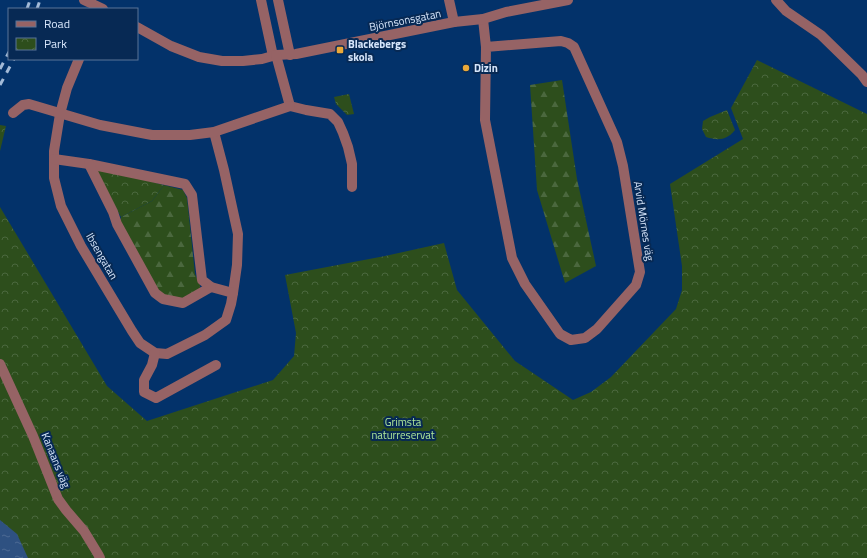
<svg xmlns="http://www.w3.org/2000/svg" width="867" height="558" font-family="'Titillium Web',sans-serif">
	<style>
		.forest { fill: url(#forest-firs) }
		.park { fill: url(#park-crowns) }
		.water { fill: url(#water-ripples) }
		.lines { fill: none; stroke-linecap: round; stroke-linejoin: round }
		.minor { stroke: #966365; stroke-width: 10 }
		.rail { stroke: #a3bad7; stroke-width: 3; stroke-dasharray: 7 7; stroke-linecap: butt }
		.poi-dot { fill: #eba939; stroke: #072954; stroke-width: 1.5 }
		.labels { text-anchor: middle; dominant-baseline: central; stroke-width: 4; stroke-linejoin: round; paint-order: stroke }
		.street-label { font-size: 11px; fill: #d7e6fb; stroke: #072954 }
		.poi-label { font-size: 11px; font-weight: bold; fill: #d7e6fb; stroke: #072954; text-anchor: start }
		.park-label { font-size: 11px; fill: #b1e899; stroke: #072954 }
	</style>
	<defs>
		<pattern id="forest-firs" width="22" height="20" patternUnits="userSpaceOnUse"><rect width="22" height="20" fill="#2d4e1c"/><path d="M5 1l3.5 6h-7zM16 11l3.5 6h-7z" fill="#4b683e"/></pattern>
		<pattern id="park-crowns" width="20" height="18" patternUnits="userSpaceOnUse"><rect width="20" height="18" fill="#2d4e1c"/><path d="M2 6a3 3 0 1 1 6 0M12 15a3 3 0 1 1 6 0" fill="none" stroke="#4b683e"/></pattern>
		<pattern id="water-ripples" width="26" height="14" patternUnits="userSpaceOnUse"><rect width="26" height="14" fill="#2e5181"/><path d="M2 4q2-2 4 0t4 0M15 11q2-2 4 0t4 0" fill="none" stroke="#4c6a94"/></pattern>
	</defs>
	<rect width="100%" height="100%" fill="#03326a"/>
	<g class="forest">
		<path d="M562,80L577,179L596,266L565,283L537,190L530,85Z"/>
		<path d="M164,185L183,190L187,198L195,274L200,285V290L183,299L164,296L156,291L120,223L121,217L152,201Z"/>
	</g>
	<g class="park">
		<path d="M757,60L867,114V558H0V207L107,386L147,421L273,380L294,356L296,333L285,275L385,256L444,243L457,290L515,361L573,400L591,392L611,377L676,309L682,290V266L670,184L743,139L731,108Z"/>
		<path d="M349,94L354,114L347,115L336,104L334,97Z"/>
		<path d="M727,110L735,130C727,140 718,141 706,137L702,129L703,121L710,117Z"/>
		<path d="M0,125L6,126L0,151Z"/>
		<path d="M98,168L164,185L152,201L121,217L96,172Z"/>
	</g>
	<path class="water" d="M0,520L17,534L28,558H0Z"/>
	<g class="lines">
		<g class="minor">
			<path d="M84,0L103,9"/>
			<path d="M261,0L273,56"/>
			<path d="M278,0L290,55"/>
			<path d="M449,0L454,22"/>
			<path d="M776,0L786,11L821,35L862,75L867,82"/>
			<path d="M483,19L486,47L561,41L568,43L574,47L617,142L623,166L640,272L636,285L597,329L585,338L571,340L560,334L525,284L512,258L485,120L486,47"/>
			<path d="M137,27L171,46L199,57L222,61H243L262,59L276,55L296,54L454,22L483,19L506,12L568,0"/>
			<path d="M276,55L290,106L306,110L330,114L338,122L343,133L348,147L352,164V187"/>
			<path d="M79,59L67,88L60,114L54,151V178L61,206L81,246L132,331L140,343L155,353L167,354L205,335L226,320L231,304L233,293L237,265L238,234L224,170L214,132"/>
			<path d="M13,113L23,105L29,104L100,125L152,135H190L214,132L290,106"/>
			<path d="M54,159L89,164L185,184L192,195L202,280L211,287L233,293"/>
			<path d="M89,164L113,212L117,224L155,293L163,299L183,303L211,287"/>
			<path d="M155,353L152,365L144,380V392L156,398L216,365"/>
			<path d="M0,364L33,436L58,499L66,510L84,531L98,554L100,558"/>
		</g>
		<g class="rail">
			<path d="M27,9L30,0"/>
			<path d="M37,9L40,0"/>
			<path d="M0,69L9,52"/>
			<path d="M0,85L14,59"/>
		</g>
	</g>
	<g class="poi-dot">
		<rect x="336" y="46" width="8" height="8" rx="2"/>
		<circle cx="466" cy="68" r="4"/>
	</g>
	<g class="labels">
		<g class="street-label">
			<text transform="translate(405 20) rotate(-11)">Björnsonsgatan</text>
			<text transform="translate(644 221) rotate(81)">Arvid Mörnes väg</text>
			<text transform="translate(102 256) rotate(60)">Ibsengatan</text>
			<text transform="translate(56 460) rotate(68)">Kanaans väg</text>
		</g>
		<g class="poi-label">
			<text x="348" y="44">Blackebergs<tspan x="348" dy="13">skola</tspan></text>
			<text x="474" y="68">Dizin</text>
		</g>
		<g class="park-label">
			<text x="403" y="422">Grimsta<tspan x="403" dy="13">naturreservat</tspan></text>
		</g>
	</g>
	<rect x="8" y="8" width="130" height="52" fill="#072954" stroke="#5a7597"/>
	<rect x="16" y="21" width="20" height="6" fill="#966365" stroke="#5a7597"/>
	<text x="44" y="28" font-size="12" fill="#d7e6fb">Road</text>
	<rect x="16" y="38" width="20" height="12" fill="url(#park-crowns)" stroke="#5a7597"/>
	<text x="44" y="48" font-size="12" fill="#d7e6fb">Park</text>
</svg>
